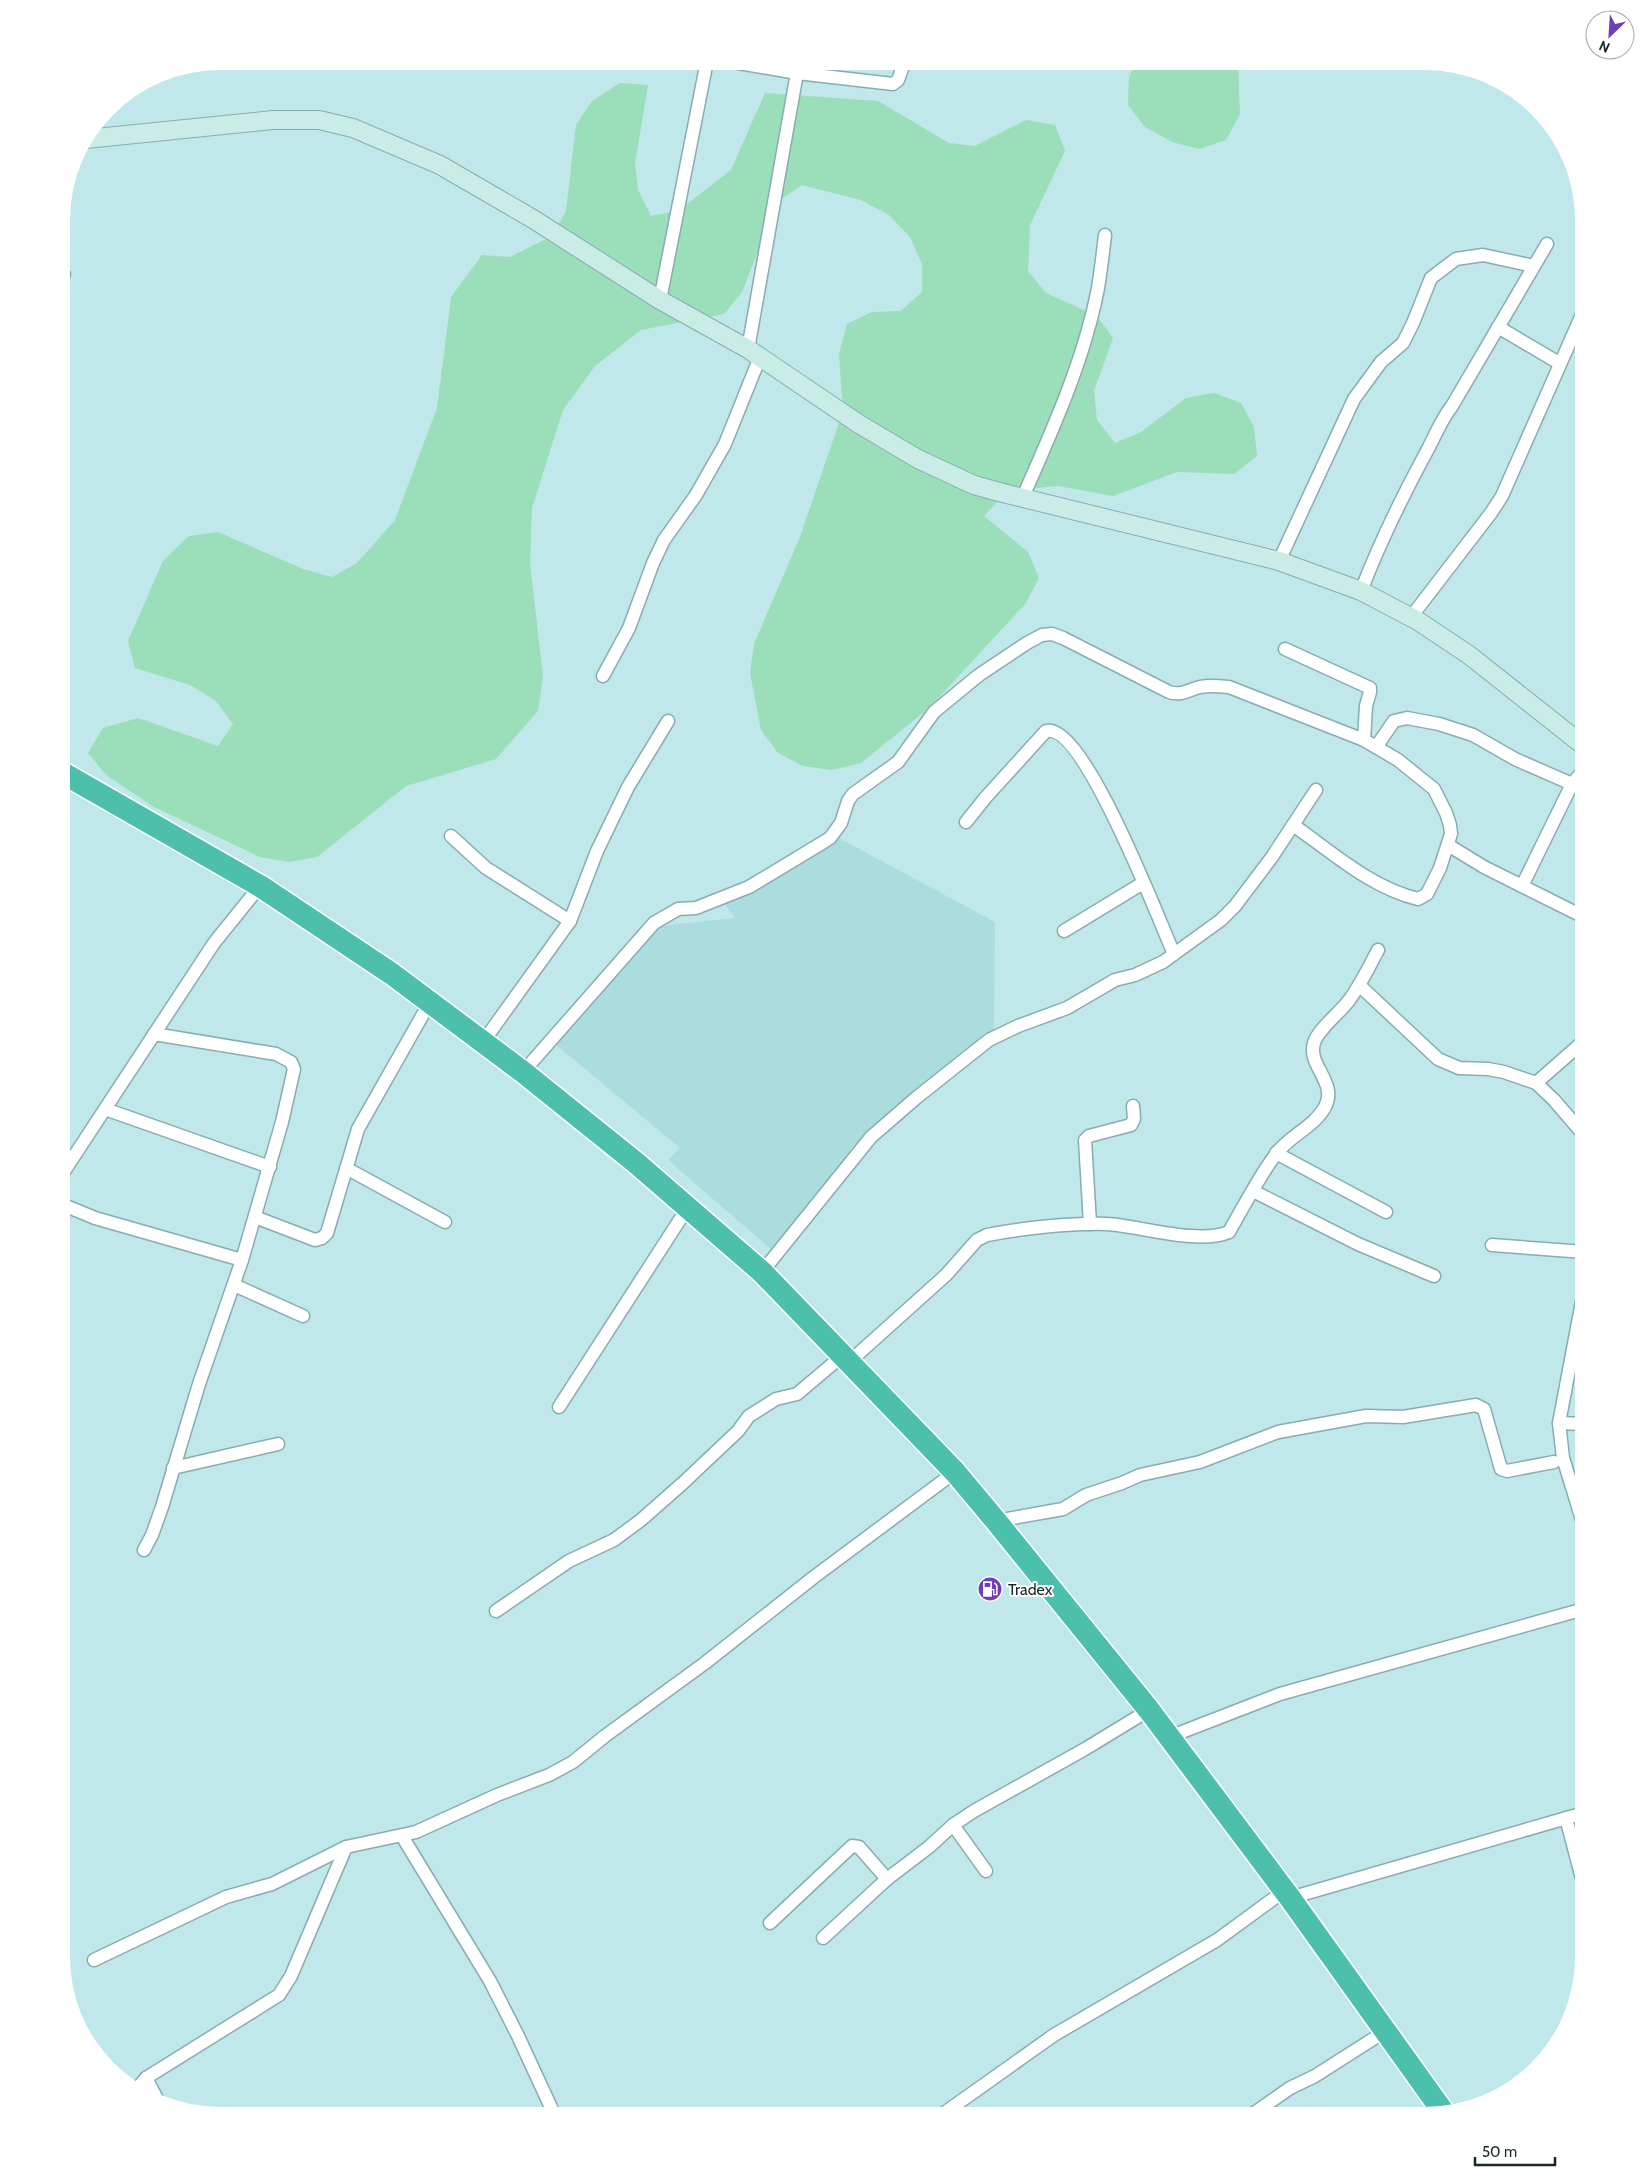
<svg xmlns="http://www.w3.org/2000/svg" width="1645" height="2177" font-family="Cabin,sans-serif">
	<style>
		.built { fill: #abdddf }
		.green { fill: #9adeba }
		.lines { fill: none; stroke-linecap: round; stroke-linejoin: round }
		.street-casing { stroke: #88adaf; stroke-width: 15 }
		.secondary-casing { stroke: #88adaf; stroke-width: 20 }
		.highway-casing { stroke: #fff; stroke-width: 25 }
		.street { stroke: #fff; stroke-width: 12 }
		.secondary { stroke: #c9ece6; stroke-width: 18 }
		.highway { stroke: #4cc0ad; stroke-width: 22 }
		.labels { text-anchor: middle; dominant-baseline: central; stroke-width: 4; stroke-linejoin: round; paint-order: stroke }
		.poi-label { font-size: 16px; fill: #182728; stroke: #fff; text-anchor: start }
	</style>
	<rect width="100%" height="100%" fill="#c0e7e9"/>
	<path class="built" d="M837,837L995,922L994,1032L959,1058L854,1145L774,1252L668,1160L680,1148L555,1044L659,926L735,918L725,904Z"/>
	<g class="green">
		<path d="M1136,61L1238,62L1240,114L1226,140L1199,149L1172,142L1145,127L1128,105L1129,77Z"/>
		<path d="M620,83L648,85L635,164L638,190L651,216L678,211L731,170L765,93L878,101L949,143L975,146L1026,120L1055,125L1065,151L1030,225L1028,271L1046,293L1097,316L1113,338L1094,391L1097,420L1115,443L1141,432L1186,398L1214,393L1241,403L1254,427L1257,456L1234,474L1177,472L1113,496L1058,486L1007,491L984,516L1028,552L1039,578L1026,603L929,708L861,763L832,770L803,766L778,753L761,730L750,673L754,644L800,537L843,411L839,354L847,324L872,312L901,311L922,292V264L910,237L889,215L861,200L802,185L778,201L742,292L724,314L641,330L595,366L563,410L532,508L530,564L543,676L538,711L496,759L406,786L317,857L289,862L260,857L154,807L106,775L88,753L103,728L138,718L218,746L233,724L215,700L190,685L135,668L128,641L163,561L189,536L218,532L303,569L332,577L357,563L395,520L437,408L451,297L482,255L510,257L552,236L566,211L576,125L592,101Z"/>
	</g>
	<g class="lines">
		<defs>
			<g id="street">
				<path d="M727,61L797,73L893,84L898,80L905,61"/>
				<path d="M62,274H64"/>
				<path d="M660,300L707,61"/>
				<path d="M1498,327L1559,363"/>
				<path d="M748,349L797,73"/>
				<path d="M1022,499C1052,431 1084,361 1098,288C1101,270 1103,252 1105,235"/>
				<path d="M1279,561L1354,399L1381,362L1403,343L1413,323L1431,278L1456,259L1483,255L1534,266"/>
				<path d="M1361,591C1380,542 1403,495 1428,449C1436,434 1441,420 1452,406L1547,244"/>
				<path d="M1411,617L1491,513L1502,496L1584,310"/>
				<path d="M1285,649L1370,688V692L1366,706L1364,740"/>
				<path d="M603,676L629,628L653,563L664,540L696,495L725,444L760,357"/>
				<path d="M1376,747L1394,721L1407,718L1439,724L1473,735L1515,759L1572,784"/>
				<path d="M966,822L986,797L1046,731C1084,722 1159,921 1174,954"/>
				<path d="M451,836L486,868L570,921"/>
				<path d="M1448,845L1484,867L1584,917"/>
				<path d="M1522,886L1572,784L1584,770"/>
				<path d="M1064,931L1143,883"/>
				<path d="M1359,985L1438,1059L1459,1068L1488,1069L1504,1072L1536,1083L1554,1100L1584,1135"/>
				<path d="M483,1042L570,921L597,851L628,787L668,721"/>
				<path d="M523,1072L654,923L678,909L696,908L749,887L822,843L830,838L841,823L848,801L853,794L898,762L934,712L979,675L1027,643L1042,635L1052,634L1063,638L1169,692C1181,696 1188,690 1200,687C1210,685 1219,686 1229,687L1364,740L1398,760L1434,789L1446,813L1450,825L1451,834L1440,868L1427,894L1418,899C1371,888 1332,852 1293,825"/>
				<path d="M1536,1083L1584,1041"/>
				<path d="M105,1109L270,1167"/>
				<path d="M1276,1153L1386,1212"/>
				<path d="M346,1168L445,1222"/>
				<path d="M61,1176L214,943L260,886"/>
				<path d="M1253,1191L1358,1244L1434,1276"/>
				<path d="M61,1204L95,1218L242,1260"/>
				<path d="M255,1217L315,1240L322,1238L327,1233L358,1129L430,1002"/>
				<path d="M1090,1224L1085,1140L1089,1136L1131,1125L1134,1119L1133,1106"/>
				<path d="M1492,1245L1584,1252"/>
				<path d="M762,1272L871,1137L916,1098L989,1040L1018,1026L1067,1008L1115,980L1135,975L1163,962L1221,920L1235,906L1272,857L1316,790"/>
				<path d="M234,1285L303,1316"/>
				<path d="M848,1363L946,1275L977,1240L987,1235C1023,1228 1070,1223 1107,1224C1141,1226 1198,1245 1229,1232C1244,1206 1258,1178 1276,1154C1289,1136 1314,1127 1325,1107C1338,1082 1307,1066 1314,1043C1318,1029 1341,1012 1350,999C1361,984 1369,967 1378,950"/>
				<path d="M559,1407L688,1207"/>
				<path d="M1559,1423L1584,1424"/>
				<path d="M173,1468L278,1444"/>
				<path d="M996,1521L1063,1509L1086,1495L1122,1483L1140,1475L1200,1462L1278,1432L1366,1416L1403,1417L1476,1405L1484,1409L1501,1469L1507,1471L1554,1462"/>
				<path d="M1584,1526L1563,1458L1559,1423L1584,1291"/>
				<path d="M144,1550L152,1535L162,1507L199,1384L242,1260L282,1122L294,1069L291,1062L276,1054L154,1034"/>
				<path d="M496,1611L569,1561L614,1540L641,1520L683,1483L738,1431L749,1416L776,1399L797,1394L842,1356"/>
				<path d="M1169,1737L1280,1694L1584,1609"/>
				<path d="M1566,1818L1584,1886"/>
				<path d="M953,1825L986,1871"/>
				<path d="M402,1836L490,1981L518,2036L555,2116"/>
				<path d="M1290,1898L1584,1813"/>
				<path d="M770,1923L852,1846L859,1847L887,1879"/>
				<path d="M823,1938L887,1879L929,1847L953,1825L974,1811L1085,1749L1149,1710"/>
				<path d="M94,1960L226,1897L272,1884L346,1847L416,1832L497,1795L549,1775L573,1762L605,1736L705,1663L814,1577L955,1472"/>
				<path d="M146,2078L157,2099"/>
				<path d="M136,2090L146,2078L279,1995L291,1976L346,1847"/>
				<path d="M940,2116L1054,2035L1217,1940L1284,1891"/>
				<path d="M1250,2116L1290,2088L1315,2076L1384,2032"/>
			</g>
			<path id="secondary" d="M86,139L273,120H319L353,128L440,165L533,219L660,300L748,349L859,424L918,459L974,485L999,492L1279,561L1361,591L1418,621L1469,655L1584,746"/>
			<path id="highway" d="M61,772L260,886L392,974L523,1072L635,1162L762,1272L955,1472L996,1521L1149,1710L1290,1898L1444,2113"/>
		</defs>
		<use href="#street" class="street-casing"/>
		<use href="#secondary" class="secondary-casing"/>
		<use href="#highway" class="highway-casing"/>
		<use href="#street" class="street"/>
		<use href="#secondary" class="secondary"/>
		<use href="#highway" class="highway"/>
	</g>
	<defs>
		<symbol id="fuel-disc" viewBox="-11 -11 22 22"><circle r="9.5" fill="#713eb5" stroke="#fff"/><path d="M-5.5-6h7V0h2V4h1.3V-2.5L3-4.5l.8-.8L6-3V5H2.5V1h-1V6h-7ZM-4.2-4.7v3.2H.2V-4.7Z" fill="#fff"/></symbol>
	</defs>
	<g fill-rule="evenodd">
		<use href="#fuel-disc" x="976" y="1575" width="28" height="28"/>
	</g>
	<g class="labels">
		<g class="poi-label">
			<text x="1008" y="1589">Tradex</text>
		</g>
	</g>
	<path d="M0 0H1645V2177H0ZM220 70H1425A150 150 0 0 1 1575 220V1957A150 150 0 0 1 1425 2107H220A150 150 0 0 1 70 1957V220A150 150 0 0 1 220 70Z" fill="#fff" fill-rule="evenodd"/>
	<g transform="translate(1610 35) rotate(205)"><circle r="24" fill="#ffffff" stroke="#a3a9a9"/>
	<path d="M0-4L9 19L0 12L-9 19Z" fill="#713eb5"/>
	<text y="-8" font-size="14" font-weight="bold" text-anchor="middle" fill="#182728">N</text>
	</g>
	<path d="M1475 2157v8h80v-8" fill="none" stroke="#182728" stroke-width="2.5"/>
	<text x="1482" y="2157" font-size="15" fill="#182728" stroke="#ffffff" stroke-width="4" paint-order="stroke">50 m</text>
</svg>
